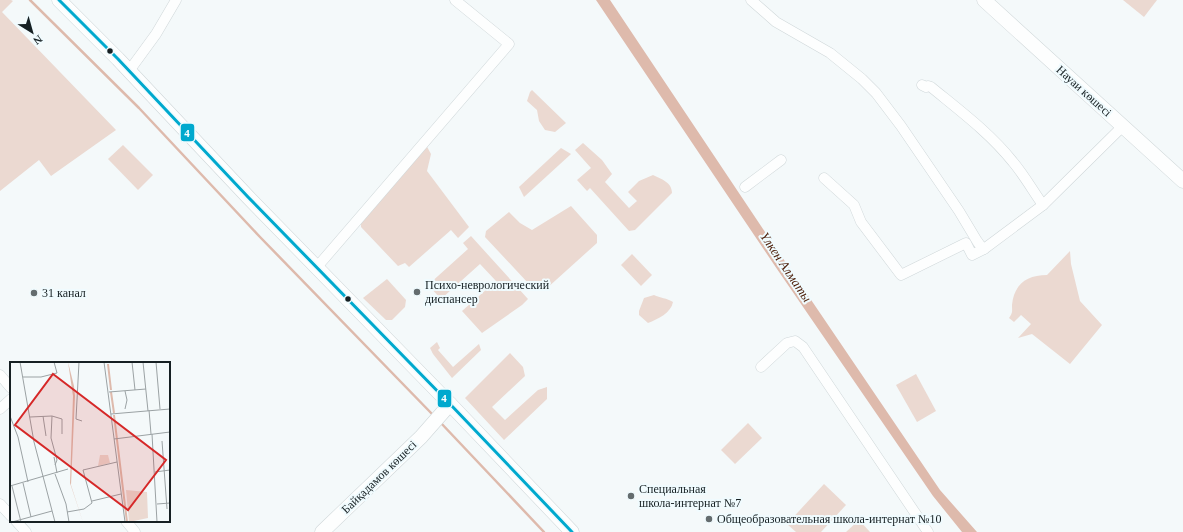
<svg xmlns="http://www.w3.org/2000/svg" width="1183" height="532" font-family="Georgia,serif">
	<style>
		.green { fill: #ebd9d1 }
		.water { fill: #debaac }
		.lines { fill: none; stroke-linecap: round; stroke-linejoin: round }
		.stream { stroke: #debaac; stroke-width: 2.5 }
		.street-casing { stroke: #cfd7d9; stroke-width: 11 }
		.secondary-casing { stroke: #cfd7d9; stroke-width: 15 }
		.street { stroke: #fdfefe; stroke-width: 10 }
		.secondary { stroke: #fdfefe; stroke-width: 14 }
		.bus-1-casing { stroke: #f0fbfe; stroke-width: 6 }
		.bus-1 { stroke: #00a9ce; stroke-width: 3 }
		.bus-dot { fill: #162023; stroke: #f0fbfe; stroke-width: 1.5 }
		.poi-dot { fill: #646c6e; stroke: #f0fbfe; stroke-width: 1.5 }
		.labels { text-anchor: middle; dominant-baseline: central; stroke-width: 4; stroke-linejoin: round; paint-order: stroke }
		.street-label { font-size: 12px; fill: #162023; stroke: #f0fbfe }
		.poi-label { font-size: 12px; fill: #162023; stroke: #f0fbfe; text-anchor: start }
		.water-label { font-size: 13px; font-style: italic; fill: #491903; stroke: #f0fbfe }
		.inset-river { fill: none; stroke: #debaac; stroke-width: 2 }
		.inset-road { fill: none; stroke: #9ba2a4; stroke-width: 1 }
		.view { fill: #d62828; fill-opacity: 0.15; stroke: #d62828; stroke-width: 2 }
		.inset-edge { fill: none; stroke: #162023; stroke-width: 2 }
		.line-badge { stroke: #f0fbfe; stroke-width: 1.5 }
		.badge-label { font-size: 11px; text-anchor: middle; font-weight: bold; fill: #fff }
	</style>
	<rect width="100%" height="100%" fill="#f4f9fa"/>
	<g class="green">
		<path d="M0,0H11L13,1L2,12L116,130L51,176L39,160L0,191Z"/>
		<path d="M1123,0H1157L1144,17Z"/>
		<path d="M532,90L566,123L555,132L545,130L539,121L537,110L527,101L530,92Z"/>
		<path d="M583,143L602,160L612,174L605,182L629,208L637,201L628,192L639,181L653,175C661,179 672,182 672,193L635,230L629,231L590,188L587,191L577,180L591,168L575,150Z"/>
		<path d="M123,145L153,175L138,190L108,159Z"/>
		<path d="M426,145L431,154L427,171L469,227L458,238L451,230L409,267L405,263L398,266L361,227V220Z"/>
		<path d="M561,148L571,154L524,197L519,187Z"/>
		<path d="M571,206L597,235V243L546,289L528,283L485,237L486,231L509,212L520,223L532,230Z"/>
		<path d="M471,236L528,299L522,305L482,333L462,311L496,281L480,264L441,299L428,285L468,249L463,243Z"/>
		<path d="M1070,251L1071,264L1080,301L1102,325L1070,364L1032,334L1018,338L1031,324L1021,315L1014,322L1009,318C1013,312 1012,312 1012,305C1014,284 1027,275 1047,275Z"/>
		<path d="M632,254L652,275L641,286L621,265Z"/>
		<path d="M387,279L406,300L405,307L392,320H386L363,298Z"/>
		<path d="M654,295C660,298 667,298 673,302C671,313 658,319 648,323L639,315V311L644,298Z"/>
		<path d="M437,342L440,348L438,350L453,367L479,344L481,350L452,378L433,354L430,348Z"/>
		<path d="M510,353L523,367L525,376L492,407L505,420L538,390L547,387V399L504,440L465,398Z"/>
		<path d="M916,374L936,411L917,422L896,385Z"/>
		<path d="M748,423L762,438L735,464L721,450Z"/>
		<path d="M824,484L846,505L821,532H796L787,524Z"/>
		<path d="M859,520L870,532H846Z"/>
	</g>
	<path class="water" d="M596,0H610L761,226L940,490L977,532H962L933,496L777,269Z"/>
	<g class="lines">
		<g class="stream">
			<path d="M30,0L139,108L260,237L434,416"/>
			<path d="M440,422L544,532"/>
		</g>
		<defs>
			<g id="street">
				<path d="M751,0L776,22L830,53L862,79L876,93L901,126L959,211L977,241L982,248L984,249L1043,205L1123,126"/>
				<path d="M129,71L156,34L176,0"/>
				<path d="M922,85L926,87L928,86L931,87C959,110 990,133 1013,162C1024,175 1033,191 1043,205"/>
				<path d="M824,178L854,205L861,222L901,275L966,243L972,255L984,249"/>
				<path d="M745,187L781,160"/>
				<path d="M317,267L509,44L455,0"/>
				<path d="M761,367L787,343L795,341L803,347L928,532"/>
				<path d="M0,375L11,388"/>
				<path d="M0,409L11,399"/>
				<path d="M0,504L11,516"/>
				<path d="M16,521L26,532"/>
				<path d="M126,521L135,532"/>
			</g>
			<g id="secondary">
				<path d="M59,0L118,59L248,197L450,404L572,532"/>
				<path d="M984,0L1183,181"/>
				<path d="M322,532L421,437L450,404"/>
			</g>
		</defs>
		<use href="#street" class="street-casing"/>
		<use href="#secondary" class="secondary-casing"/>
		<use href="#street" class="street"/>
		<use href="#secondary" class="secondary"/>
		<defs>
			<path id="bus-1" d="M59,0L118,59L248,197L450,404L572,532"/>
		</defs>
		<use href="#bus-1" class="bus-1-casing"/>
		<use href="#bus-1" class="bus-1"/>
	</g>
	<g class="bus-dot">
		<circle cx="110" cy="51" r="3.5"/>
		<circle cx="348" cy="299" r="3.5"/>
	</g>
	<g class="poi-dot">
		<circle cx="417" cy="292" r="4"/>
		<circle cx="34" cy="293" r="4"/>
		<circle cx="631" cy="496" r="4"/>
		<circle cx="709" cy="519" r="4"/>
	</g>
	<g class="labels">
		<g class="street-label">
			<text transform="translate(1084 91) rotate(42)">Науаи көшесі</text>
			<text transform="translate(379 477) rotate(-44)">Байқадамов көшесі</text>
		</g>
		<g class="poi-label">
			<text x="425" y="285">Психо-неврологический<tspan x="425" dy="14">диспансер</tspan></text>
			<text x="42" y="293">31 канал</text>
			<text x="639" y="489">Специальная<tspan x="639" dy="14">школа-интернат №7</tspan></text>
			<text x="717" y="519">Общеобразовательная школа-интернат №10</text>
		</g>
		<g class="water-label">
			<text transform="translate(786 267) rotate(56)">Үлкен Алматы</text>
		</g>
	</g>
	<g transform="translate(10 362)">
		<rect width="160" height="160" fill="#f4f9fa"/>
		<path d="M90,93H98L100,101L88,104ZM116,128L137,130L138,156L119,160Z" fill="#ebd9d1"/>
		<path d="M58,0L64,24L65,34L61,123L73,160L60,121L63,34Z" fill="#debaac"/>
		<path class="inset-river" d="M98,2L101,28M101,30L104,51M104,53L117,160"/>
		<path class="inset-road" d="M10,0L24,80L45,160M69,0L66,57L72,59M94,0L115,160M122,0L125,28M133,0L138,49M146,0L150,47M13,15H31L47,11L44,0M99,30L136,27M115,47L117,38L115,29M139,48L141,72M101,52L160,47M0,54L8,75L18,120M33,54L36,74M42,54L52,57V72M20,55L42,54L41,76L47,98L45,103M142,72L147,160M104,77L160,70M152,79L157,147M44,95L47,111M145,110L160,108M45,112L56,142L59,160M13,121L21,155M0,124L58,107M2,124L11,160M82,139L111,132M147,142L160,141M57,150L74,147L82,141L73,108L107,100M2,160L42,149"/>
		<path class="view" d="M43,12L156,98L118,148L5,63Z"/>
		<rect width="160" height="160" class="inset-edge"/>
	</g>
	<g class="line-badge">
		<rect x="180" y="123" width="15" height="19" rx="4" fill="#00a9ce"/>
		<rect x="437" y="389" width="15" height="19" rx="4" fill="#00a9ce"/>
	</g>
	<g class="badge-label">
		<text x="187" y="137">4</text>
		<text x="444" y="402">4</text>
	</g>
	<g transform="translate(32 32) rotate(143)" stroke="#f0fbfe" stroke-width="3" paint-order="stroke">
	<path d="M0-3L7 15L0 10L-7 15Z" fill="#162023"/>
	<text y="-6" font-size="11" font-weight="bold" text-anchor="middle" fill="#162023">N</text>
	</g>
</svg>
